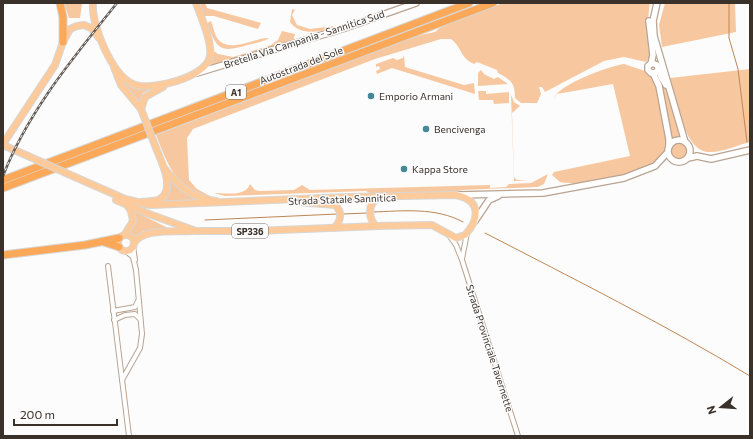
<svg xmlns="http://www.w3.org/2000/svg" width="753" height="439" font-family="Commissioner,sans-serif">
	<style>
		.green { fill: #f7c89f }
		.lines { fill: none; stroke-linecap: round; stroke-linejoin: round }
		.stream { stroke: #be8653; stroke-width: 1 }
		.street-casing { stroke: #b9a391; stroke-width: 6 }
		.secondary-casing { stroke: #b9a391; stroke-width: 8 }
		.primary-casing { stroke: #d8d6d4; stroke-width: 8 }
		.highway-casing { stroke: #d8d6d4; stroke-width: 9 }
		.street { stroke: #fff; stroke-width: 4 }
		.secondary { stroke: #fff; stroke-width: 5.5 }
		.primary { stroke: #fdcb9b; stroke-width: 6 }
		.highway { stroke: #fba859; stroke-width: 7 }
		.rail-casing { stroke: #645d58; stroke-width: 2.5 }
		.rail { stroke: #fcfcfc; stroke-width: 1; stroke-dasharray: 3; stroke-linecap: butt }
		.primary-bridge-casing { stroke: #d8d6d4; stroke-width: 8; stroke-linecap: butt }
		.primary-bridge { stroke: #fdcb9b; stroke-width: 6 }
		.poi-dot { fill: #458997; stroke: #fcfcfc; stroke-width: 1.5 }
		.labels { text-anchor: middle; dominant-baseline: central; stroke-width: 3; stroke-linejoin: round; paint-order: stroke }
		.shield { fill: #fcfcfc; stroke: #746e69; stroke-width: 1 }
		.shield-label { font-size: 9px; font-weight: bold; fill: #3a312a }
		.street-label { font-size: 10px; fill: #3a312a; stroke: #fcfcfc }
		.poi-label { font-size: 10px; fill: #3a312a; stroke: #fcfcfc; text-anchor: start }
	</style>
	<rect width="100%" height="100%" fill="#fcfcfc"/>
	<g class="green">
		<path d="M64,3H82L80,18H69Z"/>
		<path d="M205,3L207,8L261,23L258,29L214,16H204L199,5Z"/>
		<path d="M503,3H650C647,21 648,38 651,56L646,62L624,57L604,61L545,92L542,87H539L541,94L537,103H521L515,98C515,83 511,80 498,73L497,70L477,62L474,64C460,58 462,47 451,39H441L375,59L193,129L187,138L189,180L197,189L212,197C177,193 167,163 156,135L415,36L435,32L442,26Z"/>
		<path d="M665,3H735L736,32L662,47L659,25Z"/>
		<path d="M292,9L295,10L292,15L297,25L310,29L333,26L334,28C320,32 300,36 290,22Z"/>
		<path d="M211,21C213,26 214,32 216,36C226,56 255,37 269,38C264,42 255,43 248,45C220,53 217,50 207,23Z"/>
		<path d="M282,31L295,34L293,41L200,70L205,66L211,49L218,54L233,57L271,45L278,40Z"/>
		<path d="M404,55L405,67L464,85L474,83L475,94L392,68L377,74L376,71L380,69L379,66L376,67V64L393,58L397,60L403,58Z"/>
		<path d="M624,64L645,71L656,82L667,142C666,150 663,159 656,163C637,175 581,187 560,182L552,175L554,172L630,156L613,84L557,94L554,98C560,84 609,66 624,64Z"/>
		<path d="M750,69V142C738,145 723,152 711,152C684,154 676,98 670,78Z"/>
		<path d="M481,70L484,74L494,79L498,77L508,84L478,86V73Z"/>
		<path d="M120,80L157,86L143,93L139,103Z"/>
		<path d="M664,85L668,92L681,139L672,140L662,88Z"/>
		<path d="M478,91H486V94L509,92V103L494,104L493,100H479Z"/>
		<path d="M511,95L514,102L520,106L512,113L514,177L517,180L528,181H514Z"/>
		<circle cx="679" cy="152" r="9"/>
		<path d="M548,174L544,184L538,187L463,190L448,193L376,196L366,191L225,196L214,193C225,193 246,197 250,184L255,190L259,191L294,190L302,185L310,190L490,185V188L506,187L509,184L531,183Z"/>
		<path d="M169,177L181,191L198,200L164,201L170,189Z"/>
		<path d="M132,210L172,230L144,231L134,237L129,233L135,223Z"/>
	</g>
	<g class="lines">
		<g class="stream">
			<path d="M729,3V38L738,69L747,142"/>
			<path d="M373,212C402,211 436,207 463,222"/>
			<path d="M343,214L368,213"/>
			<path d="M205,220L338,214"/>
			<path d="M485,233C574,279 664,324 750,376"/>
		</g>
		<defs>
			<g id="street">
				<path d="M449,235L456,245L462,260L518,436"/>
				<path d="M133,246L135,260"/>
				<path d="M462,259L467,233"/>
				<path d="M108,266L129,436"/>
				<path d="M113,311L135,307L138,301"/>
				<path d="M114,320L125,315L135,314L140,319"/>
				<path d="M122,380L140,348L142,334L136,270L133,257L126,251"/>
			</g>
			<g id="secondary">
				<path d="M657,3L653,21L654,36L685,142"/>
				<path d="M649,21L653,55L651,64"/>
				<path d="M658,70L655,73H651L648,70V66L652,63L657,65L661,77L666,85"/>
				<path d="M197,73L345,28L416,3"/>
				<path d="M653,73L659,86L669,139V146"/>
				<circle cx="679" cy="151" r="11"/>
				<path d="M688,158L697,156L711,159L750,150"/>
				<path d="M459,195L543,193L624,178L655,166L667,153"/>
				<path d="M475,221L489,200L498,196"/>
			</g>
			<g id="primary">
				<path d="M93,3C91,25 112,75 133,84C150,92 208,77 210,56C212,41 201,17 196,3"/>
				<path d="M114,67L121,85L141,109"/>
				<path d="M141,109L145,97L163,87"/>
				<path d="M5,141L55,65L63,42L70,29L77,26L84,25L91,28L99,38"/>
				<path d="M3,145L28,156"/>
				<path d="M165,169C179,187 193,198 216,201"/>
				<path d="M75,177L125,199L150,205L348,197L455,195C480,199 481,218 465,235L456,238L432,225L376,226C368,218 368,205 377,198"/>
				<path d="M116,200L149,214L196,231H255L379,226"/>
				<path d="M141,202C147,201 155,202 160,199C176,189 161,161 156,148"/>
				<path d="M298,202L335,205C343,212 341,221 334,228"/>
				<path d="M125,234L133,221L131,211L127,205"/>
				<circle cx="126" cy="243" r="8"/>
				<path d="M134,243C143,228 176,232 192,231"/>
			</g>
			<g id="highway">
				<path d="M60,3L63,17V42"/>
				<path d="M3,180L469,3"/>
				<path d="M3,188L493,3"/>
				<path d="M104,242L119,247"/>
				<path d="M3,255L85,245L119,238"/>
			</g>
		</defs>
		<use href="#street" class="street-casing"/>
		<use href="#secondary" class="secondary-casing"/>
		<use href="#primary" class="primary-casing"/>
		<use href="#highway" class="highway-casing"/>
		<use href="#street" class="street"/>
		<use href="#secondary" class="secondary"/>
		<use href="#primary" class="primary"/>
		<use href="#highway" class="highway"/>
		<defs>
			<path id="rail" d="M3,176C28,111 74,57 117,3"/>
		</defs>
		<use href="#rail" class="rail-casing"/>
		<use href="#rail" class="rail"/>
		<defs>
			<g id="primary-bridge">
				<path d="M141,109L156,148"/>
				<path d="M28,156L75,177"/>
			</g>
		</defs>
		<use href="#primary-bridge" class="primary-bridge-casing"/>
		<use href="#primary-bridge" class="primary-bridge"/>
	</g>
	<g class="poi-dot">
		<circle cx="371" cy="96" r="4"/>
		<circle cx="426" cy="129" r="4"/>
		<circle cx="404" cy="169" r="4"/>
	</g>
	<g class="labels">
		<g class="shield">
			<rect x="226" y="85" width="20" height="14" rx="3"/>
			<rect x="232" y="224" width="36" height="14" rx="3"/>
		</g>
		<g class="shield-label">
			<text x="236" y="92">A1</text>
			<text x="250" y="231">SP336</text>
		</g>
		<g class="street-label">
			<text transform="translate(304 39) rotate(-18)">Bretella Via Campania - Sannitica Sud</text>
			<text transform="translate(301 65) rotate(-21)">Autostrada del Sole</text>
			<text transform="translate(342 199) rotate(-2)">Strada Statale Sannitica</text>
			<text transform="translate(490 348) rotate(72)">Strada Provinciale Tavernette</text>
		</g>
		<g class="poi-label">
			<text x="379" y="96">Emporio Armani</text>
			<text x="434" y="129">Bencivenga</text>
			<text x="412" y="169">Kappa Store</text>
		</g>
	</g>
	<rect width="753" height="439" fill="none" stroke="#3a312a" stroke-width="8"/>
	<g transform="translate(721 407) rotate(253)" stroke="#fcfcfc" stroke-width="3" paint-order="stroke">
	<path d="M0-3L7 15L0 10L-7 15Z" fill="#3a312a"/>
	<text y="-6" font-size="11" font-weight="bold" text-anchor="middle" fill="#3a312a">N</text>
	</g>
	<path d="M14 419v6h103v-6" fill="none" stroke="#3a312a" stroke-width="2"/>
	<text x="20" y="419" font-size="12" fill="#3a312a" stroke="#fcfcfc" stroke-width="3" paint-order="stroke">200 m</text>
</svg>
